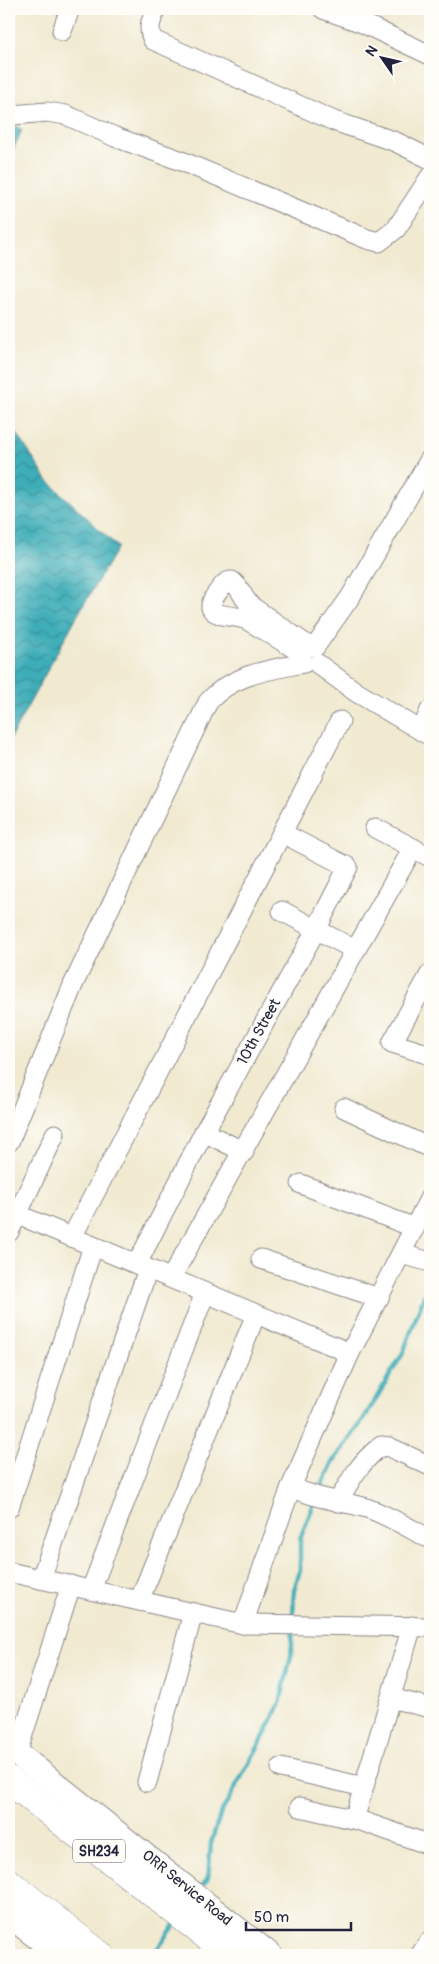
<svg xmlns="http://www.w3.org/2000/svg" width="439" height="1964" font-family="Pangolin,sans-serif">
	<style>
		.water { fill: url(#water-waves); stroke: #30687a }
		.lines { fill: none; stroke-linecap: round; stroke-linejoin: round }
		.stream { stroke: #3dadb8; stroke-width: 4.5 }
		.minor-casing { stroke: #8a8686; stroke-width: 21 }
		.major-casing { stroke: #8a8686; stroke-width: 26 }
		.highway-casing { stroke: #8a8686; stroke-width: 29 }
		.minor { stroke: #fff; stroke-width: 19 }
		.major { stroke: #fff; stroke-width: 24 }
		.highway { stroke: #fff; stroke-width: 28 }
		.labels { text-anchor: middle; dominant-baseline: central; stroke-width: 4; stroke-linejoin: round; paint-order: stroke }
		.shield { fill: #fdfcf7; stroke: #646373; stroke-width: 1 }
		.shield-label { font-size: 14px; font-weight: bold; fill: #22223b }
		.street-label { font-size: 15px; fill: #22223b; stroke: #fdfcf7 }
	</style>
	<defs>
		<pattern id="water-waves" width="16" height="10" patternUnits="userSpaceOnUse" patternTransform="scale(1.25)"><rect width="16" height="10" fill="#3dadb8"/><path d="M0 5q4-4 8 0t8 0" fill="none" stroke="#338c97"/></pattern>
	</defs>
	<rect width="100%" height="100%" fill="#fdfcf7"/>
	<filter id="ink" filterUnits="userSpaceOnUse"><feTurbulence type="fractalNoise" baseFrequency=".02" numOctaves="2"/><feDisplacementMap in="SourceGraphic" scale="10" xChannelSelector="R" yChannelSelector="G"/><feConvolveMatrix kernelMatrix="1 2 1 2 8 2 1 2 1" color-interpolation-filters="sRGB"/></filter>
	<filter id="wash" filterUnits="userSpaceOnUse"><feTurbulence type="fractalNoise" baseFrequency=".0096" numOctaves="4" result="noise"/><feDisplacementMap in="SourceGraphic" scale="20" xChannelSelector="R" yChannelSelector="G"/><feGaussianBlur stdDeviation="1.12" result="paint"/><feColorMatrix in="noise" values="0 0 0 0 0 0 0 0 0 0 0 0 0 0 0 0 0 1.4 0 .05"/><feComposite in="paint" operator="in"/></filter>
	<g filter="url(#wash)">
		<rect width="100%" height="100%" fill="#f1ead1"/>
		<g class="water">
			<path d="M9,121L22,130L9,159Z"/>
			<path d="M9,421L47,480L118,547L77,616L9,741Z"/>
		</g>
		<g class="lines">
			<g class="stream">
				<path d="M319,1492L333,1462L365,1417L403,1353L430,1280"/>
				<path d="M293,1620L294,1590L300,1571V1539L315,1501"/>
				<path d="M200,1889L208,1878L211,1843L220,1815L263,1738L280,1703L291,1656L293,1630"/>
				<path d="M153,1955L177,1922"/>
			</g>
		</g>
	</g>
	<g filter="url(#ink)">
		<g class="lines">
			<defs>
				<g id="minor">
					<path d="M156,9C151,21 147,28 153,40L334,121L396,142L430,159"/>
					<path d="M323,9L360,22L430,55"/>
					<path d="M62,31L70,9"/>
					<path d="M13,115L47,112L66,115L115,137L179,160L367,239L379,242L396,229L430,177"/>
					<path d="M315,647L351,596L430,459"/>
					<path d="M302,653L247,620C233,613 197,620 217,593C222,587 224,581 232,581C241,588 243,599 251,606L310,647"/>
					<path d="M318,664L356,692L430,736"/>
					<path d="M422,731L430,710"/>
					<path d="M375,828L430,857"/>
					<path d="M282,911L355,950"/>
					<path d="M430,974L392,1043L430,1055"/>
					<path d="M344,1108L430,1148"/>
					<path d="M204,1132L244,1152"/>
					<path d="M9,1142L73,985L208,702C232,674 269,670 304,663"/>
					<path d="M301,1184L415,1228"/>
					<path d="M9,1211L350,1353"/>
					<path d="M9,1232L55,1134"/>
					<path d="M72,1237L340,721"/>
					<path d="M401,1254L430,1262"/>
					<path d="M261,1259L379,1298"/>
					<path d="M137,1264L204,1132L317,928L348,867L282,833"/>
					<path d="M171,1278L413,848"/>
					<path d="M291,1487C317,1499 336,1500 363,1507C380,1511 409,1528 426,1537"/>
					<path d="M338,1502C350,1480 361,1461 381,1446L389,1447L430,1466"/>
					<path d="M9,1508L93,1246"/>
					<path d="M9,1572L243,1624L291,1487L350,1353L430,1197"/>
					<path d="M41,1579L148,1269"/>
					<path d="M91,1590L205,1293"/>
					<path d="M139,1601L256,1314"/>
					<path d="M243,1624L430,1627"/>
					<path d="M412,1626L356,1813L357,1818L361,1821L430,1845"/>
					<path d="M391,1698L430,1708"/>
					<path d="M17,1753L71,1585"/>
					<path d="M281,1768L364,1787"/>
					<path d="M147,1782L193,1613"/>
					<path d="M300,1807L361,1821"/>
					<path d="M420,1955L430,1941"/>
				</g>
				<g id="major">
					<path d="M9,1747L270,1955"/>
					<path d="M9,1915L60,1955"/>
				</g>
				<g id="highway">
					<path d="M9,1780L231,1955"/>
					<path d="M9,1883L100,1955"/>
				</g>
			</defs>
			<use href="#minor" class="minor-casing"/>
			<use href="#major" class="major-casing"/>
			<use href="#highway" class="highway-casing"/>
			<use href="#minor" class="minor"/>
			<use href="#major" class="major"/>
			<use href="#highway" class="highway"/>
		</g>
	</g>
	<g class="labels">
		<rect class="shield" x="73" y="1839.5" width="52" height="23" rx="4"/>
		<g class="shield-label">
			<text x="99" y="1851">SH234</text>
		</g>
		<g class="street-label">
			<text transform="translate(259 1032) rotate(-61)">10th Street</text>
			<text transform="translate(187 1888) rotate(39)">ORR Service Road</text>
		</g>
	</g>
	<rect width="439" height="1964" fill="none" stroke="#fdfcf7" stroke-width="30"/>
	<g transform="translate(382 58) rotate(304)" stroke="#fdfcf7" stroke-width="4" paint-order="stroke">
	<path d="M0-4L9 19L0 12L-9 19Z" fill="#22223b"/>
	<text y="-8" font-size="14" font-weight="bold" text-anchor="middle" fill="#22223b">N</text>
	</g>
	<path d="M246 1922v8h105v-8" fill="none" stroke="#22223b" stroke-width="2.5"/>
	<text x="254" y="1922" font-size="15" fill="#22223b" stroke="#fdfcf7" stroke-width="4" paint-order="stroke">50 m</text>
</svg>
